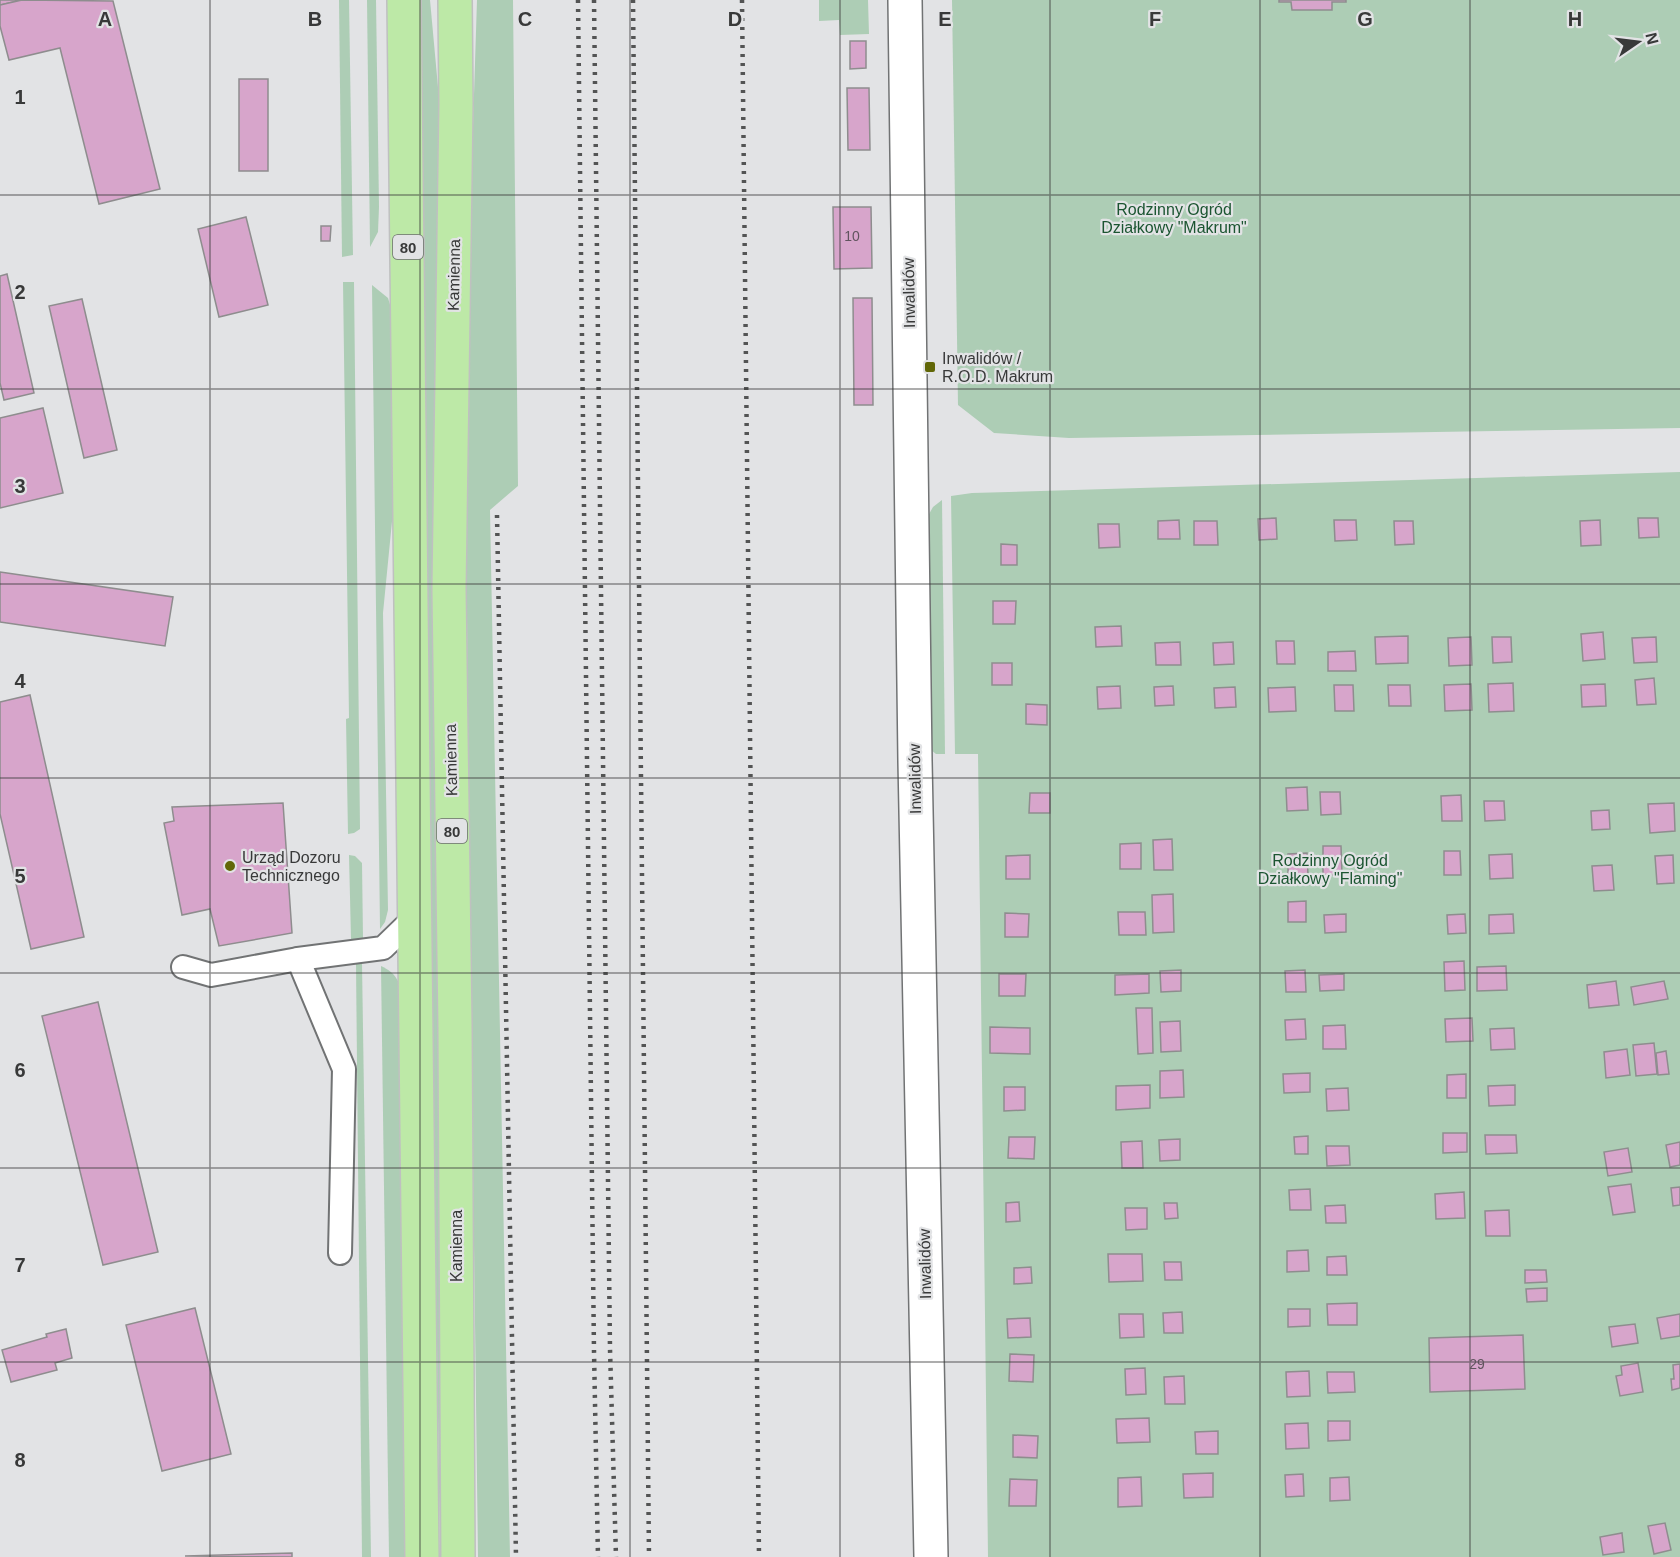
<svg xmlns="http://www.w3.org/2000/svg" width="1680" height="1557" font-family="Arial,sans-serif">
	<style>
		.green { fill: #adcdb5 }
		.building { fill: #d7a5cb; stroke: #8e8d8e; stroke-width: 1.5 }
		.lines { fill: none; stroke-linecap: round; stroke-linejoin: round }
		.street-casing { stroke: #717374; stroke-width: 26 }
		.secondary-casing { stroke: #717374; stroke-width: 36 }
		.primary-casing { stroke: #bfc0c0; stroke-width: 36 }
		.street { stroke: #fff; stroke-width: 22 }
		.secondary { stroke: #fff; stroke-width: 33 }
		.primary { stroke: #bde9a7; stroke-width: 33 }
		.rail { stroke: #535454; stroke-width: 4.5; stroke-dasharray: 3 6; stroke-linecap: butt }
		.grid { fill: none; stroke: #383939; stroke-width: 1.5; stroke-opacity: 0.55 }
		.poi-dot { fill: #616707; stroke: #e2e3e5; stroke-width: 2 }
		.labels { text-anchor: middle; dominant-baseline: central; stroke-width: 4.5; stroke-linejoin: round; paint-order: stroke }
		.number-label { font-size: 14px; fill: #60545e }
		.shield { fill: #e2e3e5; stroke: #6b6c6d; stroke-width: 1.5 }
		.shield-label { font-size: 15px; font-weight: bold; fill: #383939 }
		.park-label { font-size: 16px; fill: #1b5531; stroke: #e2e3e5 }
		.street-label { font-size: 16px; fill: #383939; stroke: #e2e3e5 }
		.poi-label { font-size: 16px; fill: #383939; stroke: #e2e3e5; text-anchor: start }
		.grid-label { font-size: 20px; text-anchor: middle; font-weight: bold; fill: #383939; stroke: #e2e3e5; stroke-width: 4.5; stroke-linejoin: round; paint-order: stroke }
	</style>
	<rect width="100%" height="100%" fill="#e2e3e5"/>
	<g class="green">
		<path d="M339,0H349L353,255L342,257Z"/>
		<path d="M367,0H376L379,207L378,232L370,247Z"/>
		<path d="M418,0H430L439,98L441,161L448,1557H440Z"/>
		<path d="M477,0H513L518,486L490,510L510,1557H478L469,853L465,379Z"/>
		<path d="M819,0H868L869,34L840,35L839,20L819,21Z"/>
		<path d="M952,0H1680V428L1069,438L994,433L958,405Z"/>
		<path d="M343,282H354L360,829L354,833L348,834L346,719L349,718Z"/>
		<path d="M372,285L388,298L394,318L395,491L383,613L388,910L385,922L380,929Z"/>
		<path d="M1680,472V1557H988L978,754H955L951,496L972,493Z"/>
		<path d="M942,500L945,754H936L931,750L928,516L933,507Z"/>
		<path d="M349,855L355,856L362,863L363,939H351Z"/>
		<path d="M362,963L371,1557H362L356,964Z"/>
		<path d="M381,966C396,973 399,981 403,996L411,1557H389Z"/>
	</g>
	<g class="building">
		<path d="M0,0H22L0,5Z"/>
		<path d="M22,0L113,1L160,189L99,204L60,48L9,60L0,26V5Z"/>
		<path d="M1279,0H1346V2H1332V10H1292L1291,2H1279Z"/>
		<path d="M850,41H866V68L850,69Z"/>
		<rect x="239" y="79" width="29" height="92"/>
		<path d="M847,88H869L870,150H848Z"/>
		<path d="M833,207H871L872,268L834,269Z"/>
		<path d="M246,217L268,305L219,317L198,229Z"/>
		<path d="M321,226H331L330,241H321Z"/>
		<path d="M7,274L34,393L4,400L0,383V276Z"/>
		<path d="M853,298H872L873,405H854Z"/>
		<path d="M82,299L117,450L84,458L49,306Z"/>
		<path d="M43,408L63,493L0,508V418Z"/>
		<path d="M1276,518L1277,539L1259,540L1258,519Z"/>
		<path d="M1638,518H1658L1659,537L1639,538Z"/>
		<path d="M1179,520L1180,539H1158V521Z"/>
		<path d="M1334,520H1356L1357,540L1335,541Z"/>
		<path d="M1600,520L1601,545L1581,546L1580,521Z"/>
		<path d="M1194,521H1217L1218,545H1194Z"/>
		<path d="M1394,521H1413L1414,544L1395,545Z"/>
		<path d="M1098,524H1119L1120,547L1099,548Z"/>
		<path d="M1001,544L1017,545V565H1001Z"/>
		<path d="M0,572L173,597L165,646L0,622Z"/>
		<path d="M993,601H1016L1015,624H993Z"/>
		<path d="M1121,626L1122,646L1096,647L1095,627Z"/>
		<path d="M1603,632L1605,659L1583,661L1581,634Z"/>
		<path d="M1408,636V663L1376,664L1375,637Z"/>
		<path d="M1471,637L1472,665L1449,666L1448,638Z"/>
		<path d="M1492,637H1511L1512,662L1493,663Z"/>
		<path d="M1656,637L1657,662L1634,663L1632,638Z"/>
		<path d="M1276,641H1294L1295,664H1277Z"/>
		<path d="M1180,642L1181,665H1156L1155,643Z"/>
		<path d="M1233,642L1234,664L1214,665L1213,643Z"/>
		<path d="M1355,651L1356,671H1328V652Z"/>
		<rect x="992" y="663" width="20" height="22"/>
		<path d="M1654,678L1656,704L1637,705L1635,680Z"/>
		<path d="M1513,683L1514,711L1489,712L1488,684Z"/>
		<path d="M1471,684L1472,710L1445,711L1444,685Z"/>
		<path d="M1605,684L1606,706L1582,707L1581,685Z"/>
		<path d="M1334,685H1353L1354,711H1335Z"/>
		<path d="M1388,685H1410L1411,706H1389Z"/>
		<path d="M1120,686L1121,708L1098,709L1097,687Z"/>
		<path d="M1173,686L1174,705L1155,706L1154,687Z"/>
		<path d="M1235,687L1236,707L1215,708L1214,688Z"/>
		<path d="M1295,687L1296,711L1269,712L1268,688Z"/>
		<path d="M30,695L84,937L31,949L0,814V702Z"/>
		<path d="M1026,704L1047,705V725L1026,724Z"/>
		<path d="M1307,787L1308,810L1287,811L1286,788Z"/>
		<path d="M1320,792H1340L1341,814L1321,815Z"/>
		<path d="M1030,793H1050V813H1029Z"/>
		<path d="M1461,795L1462,821H1442L1441,796Z"/>
		<path d="M1484,801H1504L1505,820L1485,821Z"/>
		<path d="M283,803L292,933L219,946L210,909L182,915L164,823L174,821L172,807Z"/>
		<path d="M1674,803L1675,831L1650,833L1648,804Z"/>
		<path d="M1609,810L1610,829L1592,830L1591,811Z"/>
		<path d="M1172,839L1173,870H1154L1153,840Z"/>
		<path d="M1141,843V869H1120V844Z"/>
		<path d="M1323,846H1341L1342,875H1323Z"/>
		<path d="M1444,851H1460L1461,875H1444Z"/>
		<path d="M1307,853L1308,875L1288,876V854Z"/>
		<path d="M1512,854L1513,878L1490,879L1489,855Z"/>
		<path d="M1030,855V879H1006V856Z"/>
		<path d="M1673,855L1674,883L1657,884L1655,856Z"/>
		<path d="M1612,865L1614,890L1594,891L1592,866Z"/>
		<path d="M1173,894L1174,932L1153,933L1152,895Z"/>
		<path d="M1306,901V922H1288V902Z"/>
		<path d="M1118,912H1145L1146,935H1119Z"/>
		<path d="M1005,913L1029,914L1028,937H1005Z"/>
		<path d="M1346,914V932L1325,933L1324,915Z"/>
		<path d="M1465,914L1466,933L1448,934L1447,915Z"/>
		<path d="M1513,914L1514,933L1489,934V915Z"/>
		<path d="M1464,961L1465,990L1445,991L1444,962Z"/>
		<path d="M1506,966L1507,990L1477,991V967Z"/>
		<path d="M1181,970V991L1161,992L1160,971Z"/>
		<path d="M1305,970L1306,992H1286L1285,971Z"/>
		<path d="M999,974H1026L1025,996H999Z"/>
		<path d="M1149,974V993L1115,995V975Z"/>
		<path d="M1344,974V990L1320,991L1319,975Z"/>
		<path d="M1616,981L1619,1005L1589,1008L1587,985Z"/>
		<path d="M1664,981L1668,999L1634,1005L1631,987Z"/>
		<path d="M98,1002L158,1252L103,1265L42,1016Z"/>
		<path d="M1136,1008H1152L1153,1053L1138,1054Z"/>
		<path d="M1472,1018L1473,1041L1446,1042L1445,1019Z"/>
		<path d="M1305,1019L1306,1039L1286,1040L1285,1020Z"/>
		<path d="M1180,1021L1181,1051L1161,1052L1160,1022Z"/>
		<path d="M1345,1025L1346,1049H1323V1026Z"/>
		<path d="M990,1027L1030,1028V1054L990,1053Z"/>
		<path d="M1514,1028L1515,1049L1491,1050L1490,1029Z"/>
		<path d="M1654,1043L1657,1074L1636,1076L1633,1045Z"/>
		<path d="M1627,1049L1630,1075L1606,1078L1604,1052Z"/>
		<path d="M1666,1051L1669,1074L1658,1075L1656,1053Z"/>
		<path d="M1183,1070L1184,1097L1160,1098V1071Z"/>
		<path d="M1310,1073V1092L1284,1093L1283,1074Z"/>
		<path d="M1466,1074V1098H1447V1075Z"/>
		<path d="M1150,1085V1108L1116,1110V1086Z"/>
		<path d="M1515,1085V1105L1489,1106L1488,1086Z"/>
		<path d="M1004,1087H1025V1110L1004,1111Z"/>
		<path d="M1348,1088L1349,1110L1327,1111L1326,1089Z"/>
		<path d="M1443,1133H1467V1152L1443,1153Z"/>
		<path d="M1485,1135H1516L1517,1153L1486,1154Z"/>
		<path d="M1308,1136V1154H1295L1294,1137Z"/>
		<path d="M1009,1137H1035L1034,1159L1008,1158Z"/>
		<path d="M1180,1139V1160L1160,1161L1159,1140Z"/>
		<path d="M1142,1141L1143,1168H1122L1121,1142Z"/>
		<path d="M1680,1142V1165L1670,1167L1666,1145Z"/>
		<path d="M1326,1146H1349L1350,1165L1327,1166Z"/>
		<path d="M1628,1148L1632,1172L1608,1176L1604,1152Z"/>
		<path d="M1631,1184L1635,1212L1613,1215L1608,1187Z"/>
		<path d="M1680,1187V1205L1673,1206L1671,1188Z"/>
		<path d="M1310,1189L1311,1210H1290L1289,1190Z"/>
		<path d="M1464,1192L1465,1218L1436,1219L1435,1194Z"/>
		<path d="M1019,1202L1020,1221L1006,1222V1203Z"/>
		<path d="M1164,1203H1177L1178,1218L1165,1219Z"/>
		<path d="M1345,1205L1346,1223H1326L1325,1206Z"/>
		<path d="M1125,1208H1147V1229L1126,1230Z"/>
		<path d="M1509,1210L1510,1236H1486L1485,1211Z"/>
		<path d="M1308,1250L1309,1271L1287,1272V1251Z"/>
		<path d="M1108,1254H1142L1143,1281L1109,1282Z"/>
		<path d="M1346,1256L1347,1275H1327V1257Z"/>
		<path d="M1164,1262H1181L1182,1280H1165Z"/>
		<path d="M1031,1267L1032,1283L1014,1284V1268Z"/>
		<path d="M1525,1270H1546L1547,1282L1525,1283Z"/>
		<path d="M1547,1288V1301L1527,1302L1526,1289Z"/>
		<path d="M1357,1303V1325H1328L1327,1304Z"/>
		<path d="M195,1308L231,1454L162,1471L126,1325Z"/>
		<path d="M1288,1309H1310V1326L1288,1327Z"/>
		<path d="M1182,1312L1183,1333H1164L1163,1313Z"/>
		<path d="M1119,1314H1143L1144,1337L1120,1338Z"/>
		<path d="M1680,1314V1336L1661,1339L1657,1318Z"/>
		<path d="M1030,1318L1031,1337L1008,1338L1007,1319Z"/>
		<path d="M1635,1324L1638,1343L1612,1347L1609,1327Z"/>
		<path d="M66,1329L72,1358L55,1363L57,1370L11,1382L2,1350L47,1337L46,1334Z"/>
		<path d="M1523,1335L1525,1389L1430,1392L1429,1338Z"/>
		<path d="M1010,1354L1034,1355L1033,1382L1009,1381Z"/>
		<path d="M1638,1363L1643,1392L1620,1396L1616,1376L1622,1375L1621,1366Z"/>
		<path d="M1680,1364V1388L1672,1390L1671,1379H1674L1673,1365Z"/>
		<path d="M1145,1368L1146,1394L1126,1395L1125,1369Z"/>
		<path d="M1309,1371L1310,1396L1287,1397L1286,1372Z"/>
		<path d="M1327,1372H1354L1355,1392L1328,1393Z"/>
		<path d="M1184,1376L1185,1404H1165L1164,1377Z"/>
		<path d="M1149,1418L1150,1442L1117,1443L1116,1419Z"/>
		<path d="M1328,1421H1350V1440L1328,1441Z"/>
		<path d="M1308,1423L1309,1448L1286,1449L1285,1424Z"/>
		<path d="M1218,1431V1454H1196L1195,1432Z"/>
		<path d="M1013,1435L1038,1436L1037,1458L1013,1457Z"/>
		<path d="M1213,1473V1497L1184,1498L1183,1474Z"/>
		<path d="M1303,1474L1304,1496L1286,1497L1285,1475Z"/>
		<path d="M1141,1477L1142,1506L1118,1507V1478Z"/>
		<path d="M1349,1477L1350,1500L1330,1501V1478Z"/>
		<path d="M1010,1479L1037,1480L1036,1506H1009Z"/>
		<path d="M1665,1523L1671,1550L1654,1554L1648,1526Z"/>
		<path d="M1622,1533L1624,1552L1603,1555L1600,1537Z"/>
		<path d="M292,1553V1557L185,1556Z"/>
	</g>
	<g class="lines">
		<defs>
			<g id="street">
				<path d="M298,959L344,1069L340,1253"/>
				<path d="M183,967L211,975L298,959L383,948L416,916"/>
			</g>
			<path id="secondary" d="M905,0L915,761L931,1557"/>
			<g id="primary">
				<path d="M404,0L422,1557"/>
				<path d="M455,0L456,104L449,589L455,1027L458,1557"/>
			</g>
		</defs>
		<use href="#street" class="street-casing"/>
		<use href="#secondary" class="secondary-casing"/>
		<use href="#primary" class="primary-casing"/>
		<use href="#street" class="street"/>
		<use href="#secondary" class="secondary"/>
		<use href="#primary" class="primary"/>
		<g class="rail">
			<path d="M578,0L594,1351L598,1557"/>
			<path d="M594,0L610,1349L616,1557"/>
			<path d="M633,0L649,1557"/>
			<path d="M742,0L759,1557"/>
			<path d="M497,515L516,1557"/>
		</g>
	</g>
	<path class="grid" d="M210,0V1557M420,0V1557M630,0V1557M840,0V1557M1050,0V1557M1260,0V1557M1470,0V1557M0,195H1680M0,389H1680M0,584H1680M0,778H1680M0,973H1680M0,1168H1680M0,1362H1680"/>
	<g class="poi-dot">
		<rect x="924" y="361" width="12" height="12" rx="3"/>
		<circle cx="230" cy="866" r="6"/>
	</g>
	<g class="labels">
		<g class="number-label">
			<text x="852" y="236">10</text>
			<text x="1477" y="1364">29</text>
		</g>
		<g class="shield">
			<rect x="393" y="235" width="30" height="24" rx="4.5"/>
			<rect x="437" y="819" width="30" height="24" rx="4.5"/>
		</g>
		<g class="shield-label">
			<text x="408" y="247">80</text>
			<text x="452" y="831">80</text>
		</g>
		<g class="park-label">
			<text x="1174" y="209">Rodzinny Ogród<tspan x="1174" dy="18">Działkowy "Makrum"</tspan></text>
			<text x="1330" y="860">Rodzinny Ogród<tspan x="1330" dy="18">Działkowy "Flaming"</tspan></text>
		</g>
		<g class="street-label">
			<text transform="translate(454 275) rotate(-89)">Kamienna</text>
			<text transform="translate(909 293) rotate(-91)">Inwalidów</text>
			<text transform="translate(451 760) rotate(-91)">Kamienna</text>
			<text transform="translate(915 779) rotate(-91)">Inwalidów</text>
			<text transform="translate(456 1246) rotate(-90)">Kamienna</text>
			<text transform="translate(925 1264) rotate(-91)">Inwalidów</text>
		</g>
		<g class="poi-label">
			<text x="942" y="358">Inwalidów /<tspan x="942" dy="18">R.O.D. Makrum</tspan></text>
			<text x="242" y="857">Urząd Dozoru<tspan x="242" dy="18">Technicznego</tspan></text>
		</g>
	</g>
	<g class="grid-label">
		<text x="105" y="26">A</text>
		<text x="315" y="26">B</text>
		<text x="525" y="26">C</text>
		<text x="735" y="26">D</text>
		<text x="945" y="26">E</text>
		<text x="1155" y="26">F</text>
		<text x="1365" y="26">G</text>
		<text x="1575" y="26">H</text>
		<text x="20" y="104">1</text>
		<text x="20" y="299">2</text>
		<text x="20" y="493">3</text>
		<text x="20" y="688">4</text>
		<text x="20" y="883">5</text>
		<text x="20" y="1077">6</text>
		<text x="20" y="1272">7</text>
		<text x="20" y="1467">8</text>
	</g>
	<g transform="translate(1638 42) rotate(76)" stroke="#e2e3e5" stroke-width="4.5" paint-order="stroke">
	<path d="M0-4.5L10 22L0 15L-10 22Z" fill="#383939"/>
	<text y="-9" font-size="16" font-weight="bold" text-anchor="middle" fill="#383939">N</text>
	</g>
</svg>
